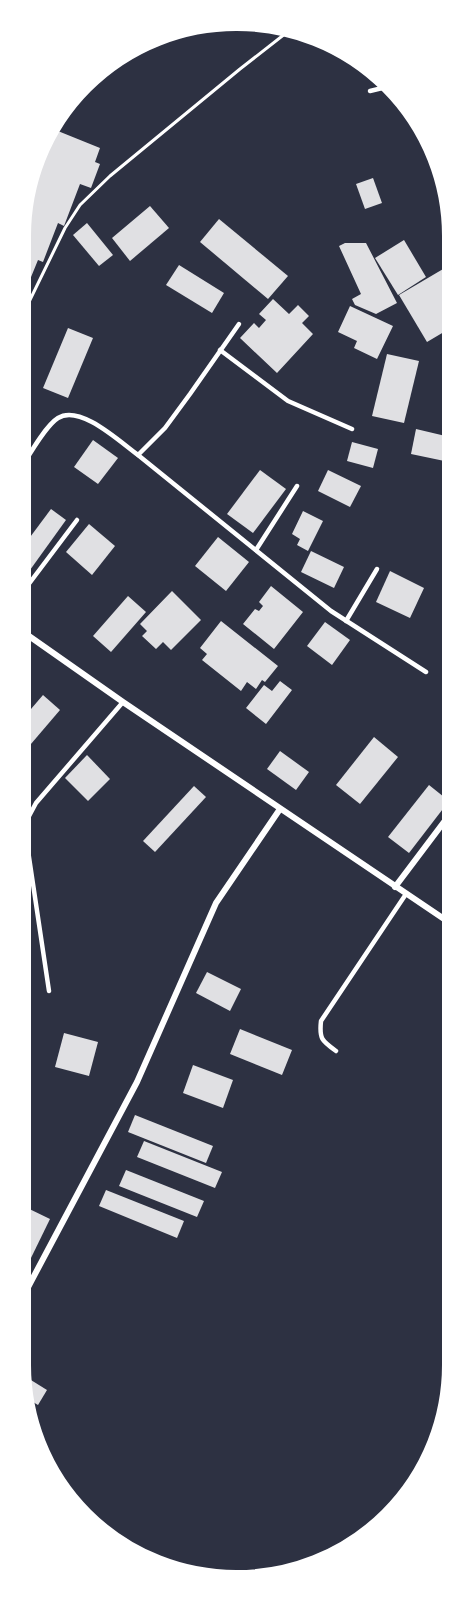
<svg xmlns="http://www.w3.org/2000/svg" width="473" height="1601" font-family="'DejaVu Sans',sans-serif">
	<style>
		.building { fill: #e0e0e3 }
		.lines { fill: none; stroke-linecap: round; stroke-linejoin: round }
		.path { stroke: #fff; stroke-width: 3 }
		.service { stroke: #fff; stroke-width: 4.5 }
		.minor { stroke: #fff; stroke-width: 6 }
		.rim { fill: none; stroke: #fff; stroke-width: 8 }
	</style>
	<rect width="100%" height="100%" fill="#2d3142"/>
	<g class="building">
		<path d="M48,127L100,148L95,162L100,164L91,188L80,184L64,226L58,223L43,262L38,260L29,282L20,279L21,194Z"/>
		<path d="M373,178L382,203L365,209L356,184Z"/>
		<path d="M150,206L169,228L130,261L112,238Z"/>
		<path d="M219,219L288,276L268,299L200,242Z"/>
		<path d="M87,223L113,255L99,266L73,235Z"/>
		<path d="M404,240L426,277L398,295L375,258Z"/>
		<path d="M345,243H366L397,303L376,314L355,305L352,299L361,294L339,246Z"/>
		<path d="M455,262L454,326L427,342L399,295Z"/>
		<path d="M179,265L224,293L212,313L166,285Z"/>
		<path d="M20,283L29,287L20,309Z"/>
		<path d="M273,299L289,314L298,305L309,316L302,323L313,334L277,373L240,338L254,323L259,328L266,320L259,314Z"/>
		<path d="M350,306L393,326L377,359L354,348L357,341L338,332Z"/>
		<path d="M68,328L93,338L68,398L43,388Z"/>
		<path d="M387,354L419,361L404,423L372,416Z"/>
		<path d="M416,429L454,438V463L411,454Z"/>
		<path d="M93,440L118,458L98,484L74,467Z"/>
		<path d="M352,442L378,449L373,468L347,461Z"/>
		<path d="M260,470L286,489L253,533L227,514Z"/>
		<path d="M328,470L361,486L350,507L318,491Z"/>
		<path d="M51,509L66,520L30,570L19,563V552Z"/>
		<path d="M303,511L323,521L308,551L297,545L300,539L292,534Z"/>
		<path d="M89,524L115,546L92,575L66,552Z"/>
		<path d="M218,537L249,562L226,591L195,566Z"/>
		<path d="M311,551L344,567L334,588L301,572Z"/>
		<path d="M390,571L424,588L410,618L376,602Z"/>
		<path d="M271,586L303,612L274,649L243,624L255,609L259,611L263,606L259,602Z"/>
		<path d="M172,591L201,620L171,650L163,642L156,649L142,636L147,631L140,624Z"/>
		<path d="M128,596L146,612L111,652L93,636Z"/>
		<path d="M221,621L278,666L265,682L262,680L256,689L247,682L241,691L202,660L207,654L200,648Z"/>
		<path d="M325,622L350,640L332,665L307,646Z"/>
		<path d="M280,681L292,690L266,724L246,708L264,685L272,691Z"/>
		<path d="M43,695L60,710L19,758V723Z"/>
		<path d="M374,737L398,757L360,804L336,785Z"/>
		<path d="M280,751L309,772L296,790L267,769Z"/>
		<path d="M87,755L110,779L88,801L65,778Z"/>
		<path d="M429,785L449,801L409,853L388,837Z"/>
		<path d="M194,786L206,797L155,852L143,841Z"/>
		<path d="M207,972L241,989L230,1011L196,993Z"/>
		<path d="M240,1029L292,1050L282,1075L230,1054Z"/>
		<path d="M64,1033L98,1042L89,1076L55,1067Z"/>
		<path d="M193,1065L233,1080L223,1108L183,1093Z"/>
		<path d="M135,1115L213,1146L206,1163L128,1132Z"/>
		<path d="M144,1141L222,1172L215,1188L137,1157Z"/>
		<path d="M126,1170L204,1201L197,1217L119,1186Z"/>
		<path d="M106,1190L184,1221L177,1238L99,1206Z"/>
		<path d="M17,1203L50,1219L30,1260L17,1253Z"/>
		<path d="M18,1372L47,1390L38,1405L23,1396Z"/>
		<path d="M24,1402L36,1410L28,1422L25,1409Z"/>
	</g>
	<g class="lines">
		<path class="path" d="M20,310H22L28,304L65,228L80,205L110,176L240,69L295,26"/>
		<g class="service">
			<path d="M370,91L395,85"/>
			<path d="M220,350L288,401L352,429"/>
			<path d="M138,455L165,428L190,394L239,324"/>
			<path d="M20,470C28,457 45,426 58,418C80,404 120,442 138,455L331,611L426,672"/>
			<path d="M256,550L297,486"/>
			<path d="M19,597L77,520"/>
			<path d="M346,621L377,569"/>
			<path d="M49,991L26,837L28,818L36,803L123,702"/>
			<path d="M336,1051C322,1041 319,1039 321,1021L406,894"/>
			<path d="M32,1443L34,1439"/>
		</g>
		<g class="minor">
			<path d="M19,629L123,702L453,925"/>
			<path d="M395,887L453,810"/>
			<path d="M17,1308L137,1082L216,903L280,809"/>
		</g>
	</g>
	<path d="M0 0H473V1601H0ZM236 27H237A209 209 0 0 1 446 236V1365A209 209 0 0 1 237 1574H236A209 209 0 0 1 27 1365V236A209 209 0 0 1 236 27Z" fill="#fff" fill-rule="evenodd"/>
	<path class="rim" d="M236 27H237A209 209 0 0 1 446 236V1365A209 209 0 0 1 237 1574H236A209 209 0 0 1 27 1365V236A209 209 0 0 1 236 27Z"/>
</svg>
